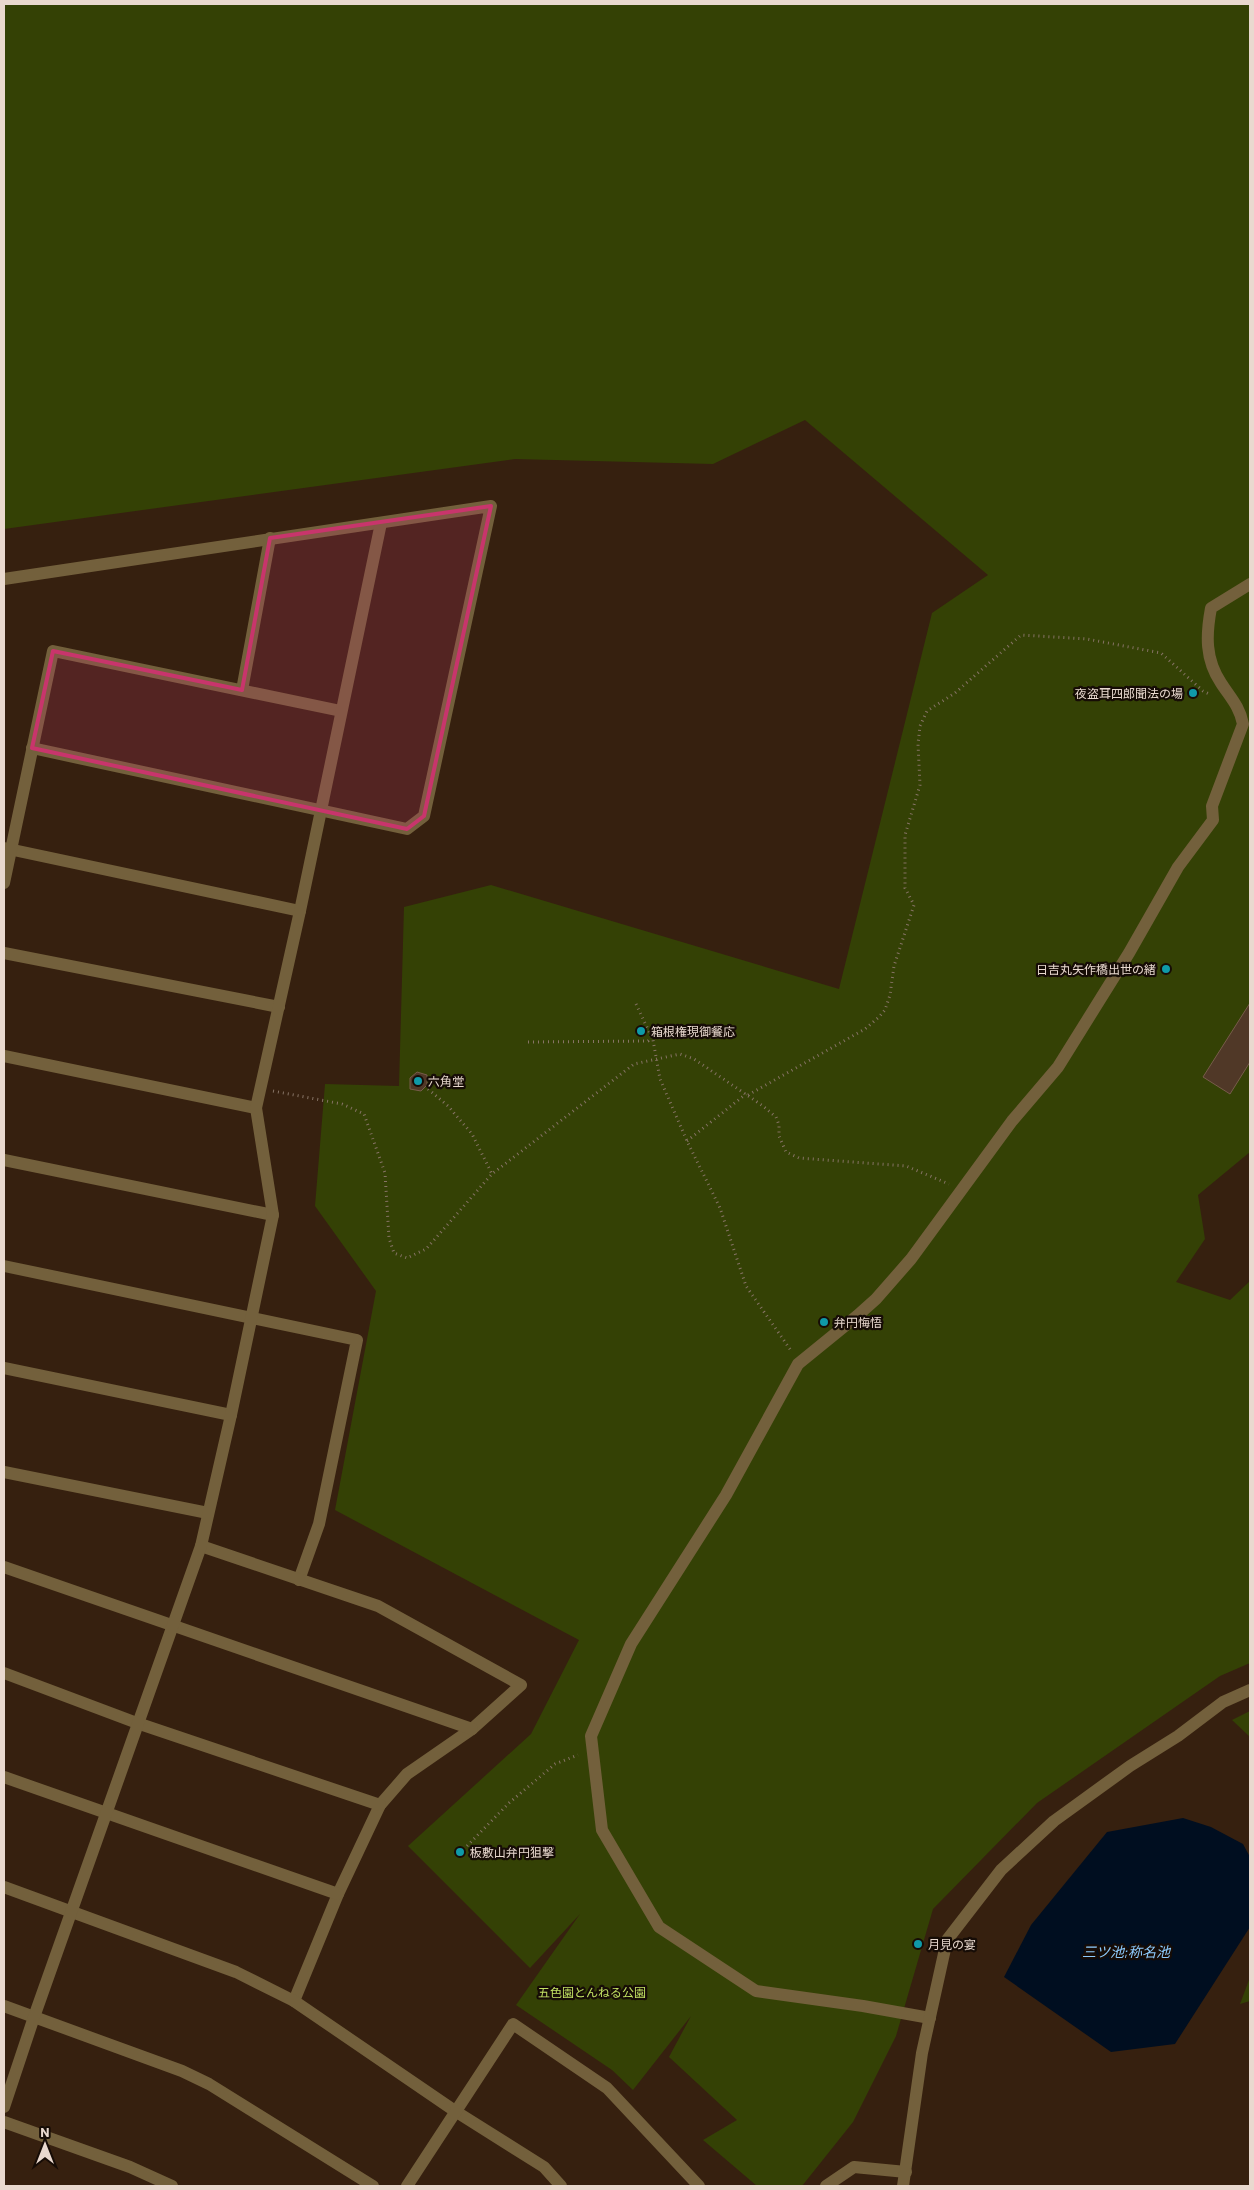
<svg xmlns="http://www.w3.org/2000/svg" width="1254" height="2190" font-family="Barlow,'Noto Sans JP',sans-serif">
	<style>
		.green { fill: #344105 }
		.water { fill: #000e20 }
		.building { fill: #503827; stroke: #775c4a }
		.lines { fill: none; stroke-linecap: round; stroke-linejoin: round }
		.path { stroke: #867365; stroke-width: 3; stroke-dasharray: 1 4; stroke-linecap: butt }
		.minor { stroke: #73603c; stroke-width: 12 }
		.marked { fill: #c8356c; fill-opacity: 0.2; stroke: #c8356c; stroke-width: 4; stroke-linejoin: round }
		.culture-dot { fill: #0f9aa8; stroke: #160c06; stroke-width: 2 }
		.labels { text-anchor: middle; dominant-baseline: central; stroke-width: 4.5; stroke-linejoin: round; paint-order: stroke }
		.poi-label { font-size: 12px; fill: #e9d9cf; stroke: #160c06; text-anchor: start }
		.park-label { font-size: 12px; fill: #c2e263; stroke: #160c06 }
		.water-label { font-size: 14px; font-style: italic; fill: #8dcafc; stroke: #160c06 }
	</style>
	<rect width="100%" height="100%" fill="#36200f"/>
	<g class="green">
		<path d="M4,4H1250V1152L1198,1195L1205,1239L1176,1282L1230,1300L1250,1281V1663L1220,1676L1037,1803L933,1909L896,2036L853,2122L802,2186H757L703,2140L737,2120L669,2057L691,2016L633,2090L612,2070L516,2005L580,1914L530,1968L408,1846L531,1734L579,1640L335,1510L376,1291L315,1206L325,1084L399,1086L404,907L491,885L839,989L932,613L988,575L805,420L713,464L515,459L4,529Z"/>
		<path d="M1250,1711V1737L1232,1720Z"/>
		<path d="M1250,1978V2001L1240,2004L1249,1980Z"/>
	</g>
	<path class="water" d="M1183,1818L1211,1827L1243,1844L1250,1857V1927L1175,2044L1111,2052L1004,1977L1031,1925L1107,1832Z"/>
	<g class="building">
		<path d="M1250,1003V1062L1230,1094L1203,1077Z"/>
		<path d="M417,1072L427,1075V1085L421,1091L410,1089V1078Z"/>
	</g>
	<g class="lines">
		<g class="path">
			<path d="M636,1004L653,1040L660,1079L687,1141L720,1208L746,1286L792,1352"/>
			<path d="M528,1042L648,1041L652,1037"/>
			<path d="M428,1089L448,1106L472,1134L492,1174"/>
			<path d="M273,1091L342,1104L364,1114L385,1173L389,1238L394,1253L407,1258L426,1249L492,1174L634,1064L680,1054L694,1059L763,1106L776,1117L779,1125V1136L786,1152L799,1158L906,1166L949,1184"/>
			<path d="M748,1095L865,1029L879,1017L885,1010L890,995L894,966L914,905L905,888V835L920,785L918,744L920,726L927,711L955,693L1021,635L1087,639L1161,653L1203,691L1209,694"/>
			<path d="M687,1141L746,1094"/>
			<path d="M467,1846L509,1803L555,1764L578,1755"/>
		</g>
		<g class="minor">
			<path d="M4,579L491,506L424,816L407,829L32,748"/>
			<path d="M242,690L270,538"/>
			<path d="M4,848L300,911"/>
			<path d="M4,883L53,651L341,711"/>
			<path d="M4,953L279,1007"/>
			<path d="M4,1056L256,1108"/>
			<path d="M4,1160L273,1215"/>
			<path d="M4,1266L357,1340L319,1524L299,1580"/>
			<path d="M4,1368L231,1415"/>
			<path d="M4,1472L208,1513"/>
			<path d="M201,1546L378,1606L521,1685L472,1729L407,1774L380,1805L338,1894L294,2001"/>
			<path d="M4,1567L472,1729"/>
			<path d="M4,1673L137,1723L380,1805"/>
			<path d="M4,1777L338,1894"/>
			<path d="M4,1887L236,1972L294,2001L455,2111L544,2167L561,2186"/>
			<path d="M4,2006L182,2071L209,2084L373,2186"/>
			<path d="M930,2018L863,2006L756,1991L659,1927L602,1830L591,1736L631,1644L726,1495L798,1364L857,1316L876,1299L911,1259L1012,1121L1058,1067L1129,953L1178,867L1213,820L1212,806L1243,724C1240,707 1230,697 1221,683C1205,659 1206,635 1211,608L1250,584"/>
			<path d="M4,2107L34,2017L201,1546L231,1415L273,1215L256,1108L300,911L381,523"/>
			<path d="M4,2122L130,2167L172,2186"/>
			<path d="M407,2186L513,2024L607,2088L699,2186"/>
			<path d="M826,2186L854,2167L906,2172"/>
			<path d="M903,2186L922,2053L947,1940L1001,1870L1054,1821L1130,1766L1178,1736L1223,1702L1250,1690"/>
		</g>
	</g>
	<path class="marked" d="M491,506L424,816L407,829L32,748L53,651L242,690L270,538Z"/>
	<g class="culture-dot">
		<circle cx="1193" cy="693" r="5"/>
		<circle cx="1166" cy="969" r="5"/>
		<circle cx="641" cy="1031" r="5"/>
		<circle cx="418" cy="1081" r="5"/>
		<circle cx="824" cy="1322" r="5"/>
		<circle cx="460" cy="1852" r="5"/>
		<circle cx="918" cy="1944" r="5"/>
	</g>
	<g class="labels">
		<g class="poi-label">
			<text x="1183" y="693" text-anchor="end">夜盗耳四郎聞法の場</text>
			<text x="1156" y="969" text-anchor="end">日吉丸矢作橋出世の緒</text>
			<text x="651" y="1031">箱根権現御餐応</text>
			<text x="428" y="1081">六角堂</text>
			<text x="834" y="1322">弁円悔悟</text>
			<text x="470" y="1852">板敷山弁円狙撃</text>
			<text x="928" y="1944">月見の宴</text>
		</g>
		<g class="park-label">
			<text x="592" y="1992">五色園とんねる公園</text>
		</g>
		<g class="water-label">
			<text x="1126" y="1951">三ツ池;称名池</text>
		</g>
	</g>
	<rect width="1254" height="2190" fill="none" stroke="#e9d9cf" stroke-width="10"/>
	<g transform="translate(45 2145)" stroke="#160c06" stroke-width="4" paint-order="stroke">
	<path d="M0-4L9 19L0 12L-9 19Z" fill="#e9d9cf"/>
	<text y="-8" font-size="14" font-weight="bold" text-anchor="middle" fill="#e9d9cf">N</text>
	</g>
</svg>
